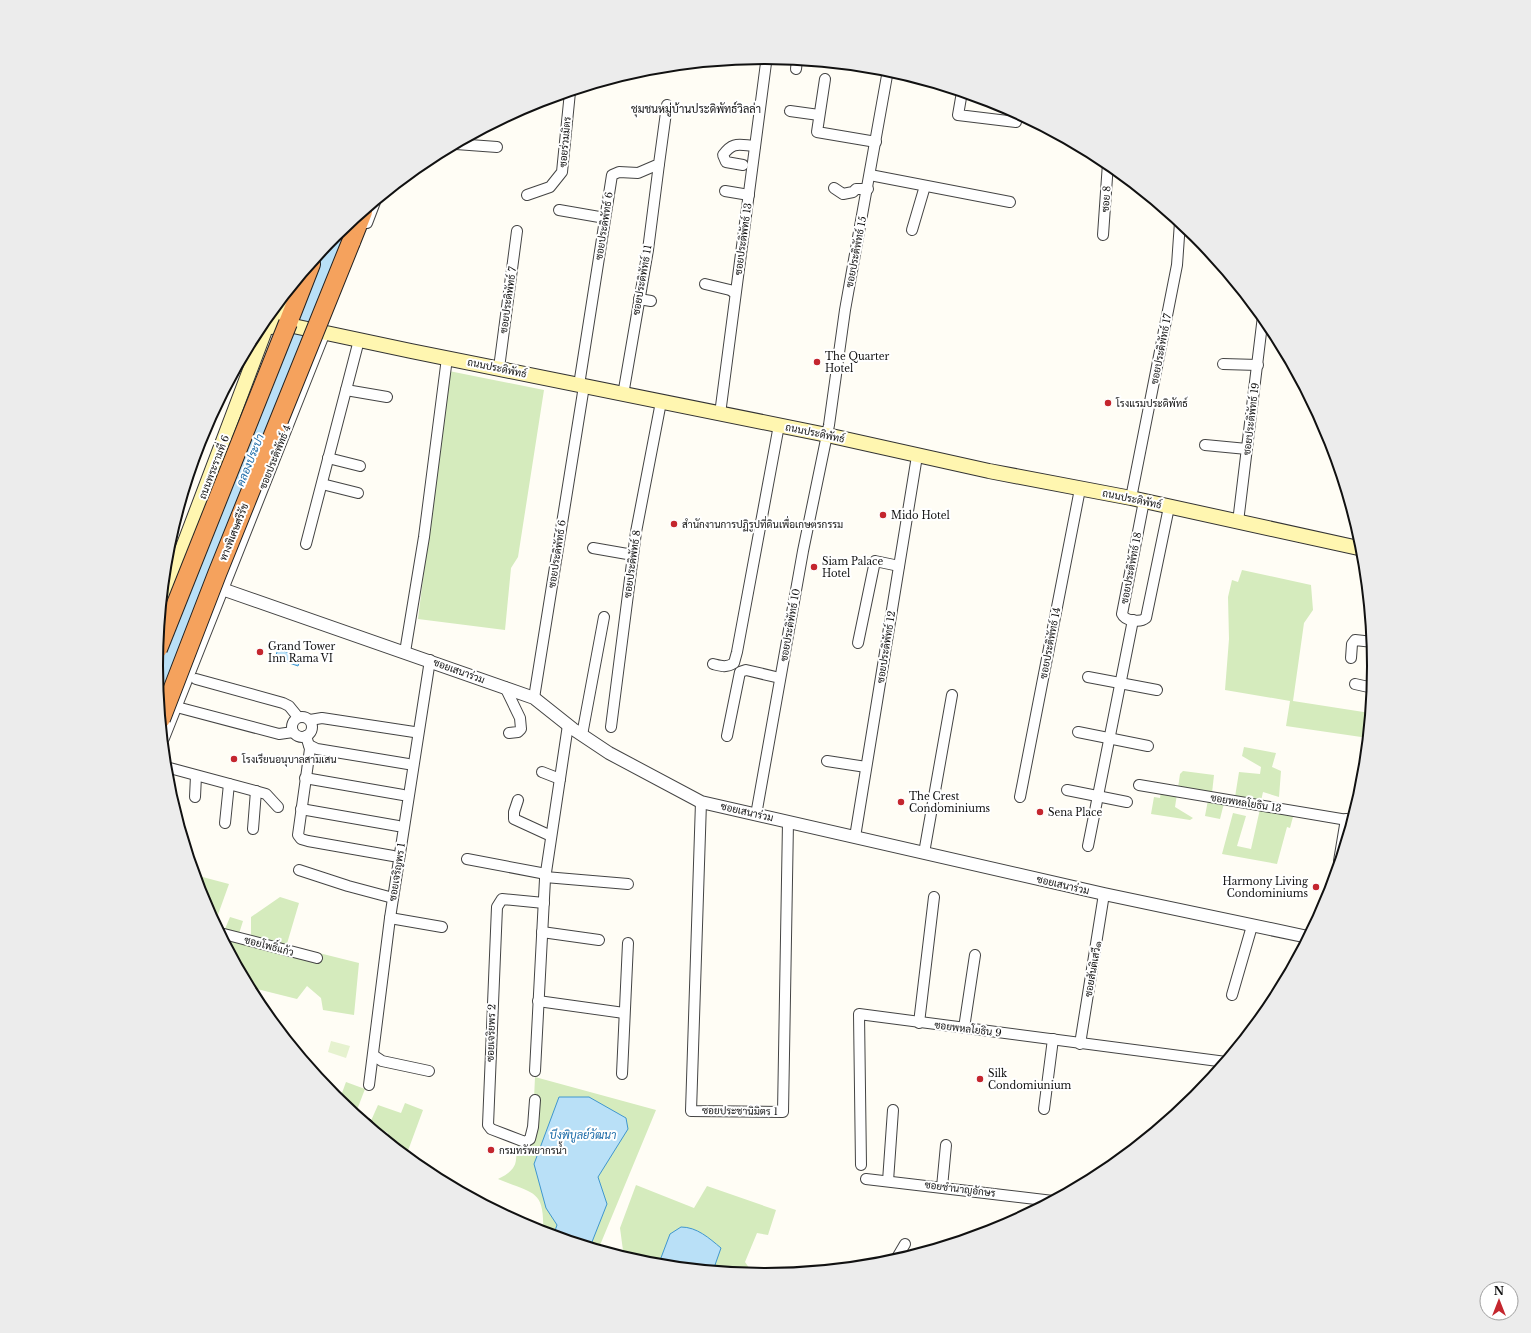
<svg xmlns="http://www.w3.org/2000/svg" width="1531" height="1333" font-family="'Libre Baskerville',Sarabun,serif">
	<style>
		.green { fill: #d5ebbd }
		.pitch { fill: #e6f2cf }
		.water { fill: #b9e0f7; stroke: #3f96cf }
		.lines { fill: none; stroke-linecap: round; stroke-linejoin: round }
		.minor-casing { stroke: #444; stroke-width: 12 }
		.tertiary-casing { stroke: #444; stroke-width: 14 }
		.secondary-casing { stroke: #333; stroke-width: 16 }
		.motorway-casing { stroke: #222; stroke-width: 20 }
		.minor { stroke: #fff; stroke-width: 10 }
		.tertiary { stroke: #fff; stroke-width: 12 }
		.secondary { stroke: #fff6b0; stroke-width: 14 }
		.motorway { stroke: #f5a25d; stroke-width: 18 }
		.motorway-bridge-casing { stroke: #222; stroke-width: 20; stroke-linecap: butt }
		.motorway-bridge { stroke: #f5a25d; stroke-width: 18 }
		.poi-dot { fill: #c4262e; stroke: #fff; stroke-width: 1.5 }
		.labels { text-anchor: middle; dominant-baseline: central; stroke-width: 4; stroke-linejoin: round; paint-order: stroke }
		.street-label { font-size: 10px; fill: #111; stroke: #fff }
		.poi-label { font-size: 10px; fill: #111; stroke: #fff; text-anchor: start }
		.neighbourhood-label { font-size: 11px; fill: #111; stroke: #fff }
		.water-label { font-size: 11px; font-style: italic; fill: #1768a6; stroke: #fff }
		.rim { fill: none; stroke: #111; stroke-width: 2 }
	</style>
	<rect width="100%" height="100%" fill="#fffdf5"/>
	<g class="green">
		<path d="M449,371L544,390L518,557L511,568L505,630L418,619Z"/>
		<path d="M1242,570L1311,585L1313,610L1304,623L1293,701L1370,713L1368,738L1286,726L1290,701L1225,690L1229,639L1228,597L1232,580L1238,582Z"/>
		<path d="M1244,747L1276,753L1272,767L1281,771L1279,797L1263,792L1261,801L1235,797L1239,772L1260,774L1261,767L1242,756Z"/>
		<path d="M1183,771L1214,775L1212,793L1178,788L1180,774Z"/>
		<path d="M1161,791L1177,794L1175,807L1193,818L1190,820L1151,814L1154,797L1160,798Z"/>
		<path d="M1208,800L1224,803L1220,819L1205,816Z"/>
		<path d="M1260,809L1294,813L1290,828L1287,827L1277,864L1222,854L1233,813L1246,816L1237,846L1251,849Z"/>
		<path d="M195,875L229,884L215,923L202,900Z"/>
		<path d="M280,897L299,903L286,947L318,955L319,953L359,963L354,1015L323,1010L321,998L307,986L297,999L249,987L222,936L230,917L243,921L237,940L245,942L251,936V917Z"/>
		<path d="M535,1077L656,1110L598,1250L543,1233C545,1189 534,1194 498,1179C522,1167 514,1161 518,1139L532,1143Z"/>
		<path d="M346,1082L365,1089L355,1115L339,1101Z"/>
		<path d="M405,1103L423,1110L406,1156L386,1139L388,1133L370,1123L378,1105L401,1113Z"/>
		<path d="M636,1185L694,1208L707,1186L776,1210L768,1235L757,1233L745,1262L754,1275L646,1264L624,1258L620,1228Z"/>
	</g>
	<path class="pitch" d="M331,1041L350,1046L346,1058L328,1052Z"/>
	<g class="water">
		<path d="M355,218L160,711L156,669L322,251L335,235Z"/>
		<path d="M278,649L301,657L298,666L275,658Z"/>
		<path d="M559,1097H589L626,1118L628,1129L598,1177L607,1204L590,1247L553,1236L557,1225L546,1208L534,1164Z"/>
		<path d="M681,1227C697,1227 709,1238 721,1248L715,1265L730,1273L668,1266L659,1263L670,1234Z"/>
	</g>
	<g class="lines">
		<defs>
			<g id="minor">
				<path d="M796,69L797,60"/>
				<path d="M825,79L817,132L876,142"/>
				<path d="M962,92L958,115L1016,122"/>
				<path d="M790,111L819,115"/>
				<path d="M456,144L497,147"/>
				<path d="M743,165L726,162L723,155C733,141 739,145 755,146"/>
				<path d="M870,175L1010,202"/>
				<path d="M834,188L843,194L853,192L856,189H868"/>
				<path d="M725,191L749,195"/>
				<path d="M527,195L550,187L562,172L570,92"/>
				<path d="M559,210L605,218"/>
				<path d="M367,223L375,202"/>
				<path d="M912,230L925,186"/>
				<path d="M1103,235L1108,163"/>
				<path d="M705,284L730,290L735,293"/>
				<path d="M639,299L651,301"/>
				<path d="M1223,364L1258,365"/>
				<path d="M499,368L517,231"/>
				<path d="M579,385L612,175L619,172L638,173L659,164L667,105"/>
				<path d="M346,390L387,397"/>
				<path d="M623,395L648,250L659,164"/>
				<path d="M720,414L766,63"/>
				<path d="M1205,445L1247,449"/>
				<path d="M328,458L360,466"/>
				<path d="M322,484L358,493"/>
				<path d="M1131,498L1177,265L1180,222"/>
				<path d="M1144,501L1122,614C1125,621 1140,623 1146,618L1169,507"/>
				<path d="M1238,522L1263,316"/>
				<path d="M306,544L359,340"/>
				<path d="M593,548L633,555"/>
				<path d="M858,643L875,561L899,566"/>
				<path d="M405,652L424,537L447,358"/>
				<path d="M1351,658L1352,644L1355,640L1373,642"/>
				<path d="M713,664C721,666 726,668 734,663L737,652L779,425"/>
				<path d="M1088,677L1157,690"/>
				<path d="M196,679L283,703L289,706L298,717"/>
				<path d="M1355,684L1373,688"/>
				<path d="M505,687L520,718L521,729L518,732L509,733"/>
				<path d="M534,698L584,386"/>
				<path d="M169,705L279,734L293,732"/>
				<circle cx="302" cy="727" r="10"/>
				<path d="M310,720L322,718L414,732"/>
				<path d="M611,727L636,532L661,402"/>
				<path d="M1078,732L1148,746"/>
				<path d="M582,735L604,617"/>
				<path d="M306,736L310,749L298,835L301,839L308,841L393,856"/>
				<path d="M727,736L740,672L746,670L780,678"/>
				<path d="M309,745L317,749L408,764"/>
				<path d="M827,761L866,767"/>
				<path d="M166,767L266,794L278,807"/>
				<path d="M542,772L560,779"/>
				<path d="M305,778L403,795"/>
				<path d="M1139,785L1353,821"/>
				<path d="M1067,790L1127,802"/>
				<path d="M195,797L196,776"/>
				<path d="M1020,797L1080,489"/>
				<path d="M518,800L514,812V819L551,836"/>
				<path d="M701,802L691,1111L783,1112L788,822"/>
				<path d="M301,809L398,826"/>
				<path d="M756,815L803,551L829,425L845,310L888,70"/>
				<path d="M225,823L229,784"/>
				<path d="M253,829L256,791"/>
				<path d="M855,837L917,456"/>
				<path d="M1088,846L1133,620"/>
				<path d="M924,853L952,695"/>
				<path d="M467,859L546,874"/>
				<path d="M1339,861L1346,819"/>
				<path d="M299,870L348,886L393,898"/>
				<path d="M545,877L628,884"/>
				<path d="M390,918L442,927"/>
				<path d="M542,932L599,940"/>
				<path d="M220,933L317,958"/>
				<path d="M1232,995L1252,926"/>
				<path d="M538,1001L624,1013"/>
				<path d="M919,1023L934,897"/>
				<path d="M964,1028L975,955"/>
				<path d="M1080,1044L1104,894"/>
				<path d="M373,1055L382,1061L429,1071"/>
				<path d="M535,1071L545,879L568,725"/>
				<path d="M622,1074L628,943"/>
				<path d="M369,1085L390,918L430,660"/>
				<path d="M535,1100L533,1127L530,1139L525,1142L491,1129L488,1125L497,907L502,899L544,903"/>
				<path d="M1044,1109L1053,1039"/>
				<path d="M367,1124L368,1125"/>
				<path d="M861,1165L859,1014L1226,1062"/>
				<path d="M866,1179L1053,1201"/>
				<path d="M888,1181L893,1110"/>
				<path d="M942,1187L946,1145"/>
				<path d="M895,1261L905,1244"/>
			</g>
			<g id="tertiary">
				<path d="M222,589L534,698L573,729L609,753L701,802L1104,894L1308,937"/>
				<path d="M163,738L324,332"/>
			</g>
			<g id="secondary">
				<path d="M265,320L411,351L827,435L989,471L1131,498L1363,549"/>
				<path d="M271,327L278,322L292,288"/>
				<path d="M163,600L264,333L263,322"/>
			</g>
			<g id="motorway">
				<path d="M351,242L363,212"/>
				<path d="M288,323L311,264"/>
			</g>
		</defs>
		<use href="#minor" class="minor-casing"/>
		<use href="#tertiary" class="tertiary-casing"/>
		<use href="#secondary" class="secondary-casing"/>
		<use href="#motorway" class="motorway-casing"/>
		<use href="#minor" class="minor"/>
		<use href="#tertiary" class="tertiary"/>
		<use href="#secondary" class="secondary"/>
		<use href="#motorway" class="motorway"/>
		<defs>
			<g id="motorway-bridge">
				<path d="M158,649L288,323"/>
				<path d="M161,719L217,574L351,242"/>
			</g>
		</defs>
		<use href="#motorway-bridge" class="motorway-bridge-casing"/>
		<use href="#motorway-bridge" class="motorway-bridge"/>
	</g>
	<g class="poi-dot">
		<circle cx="817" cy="362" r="4"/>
		<circle cx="1108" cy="403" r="4"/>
		<circle cx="883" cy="515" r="4"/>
		<circle cx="674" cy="524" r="4"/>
		<circle cx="814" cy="567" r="4"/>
		<circle cx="260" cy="652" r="4"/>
		<circle cx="234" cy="759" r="4"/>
		<circle cx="901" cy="802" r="4"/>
		<circle cx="1040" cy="812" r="4"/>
		<circle cx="1316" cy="887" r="4"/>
		<circle cx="980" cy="1079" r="4"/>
		<circle cx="491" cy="1150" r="4"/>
	</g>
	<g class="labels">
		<g class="street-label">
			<text transform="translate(565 142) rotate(-85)">ซอยร่วมมิตร</text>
			<text transform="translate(1106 199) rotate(-86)">ซอย 8</text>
			<text transform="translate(604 226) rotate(-81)">ซอยประดิพัทธ์ 6</text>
			<text transform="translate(743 239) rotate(-82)">ซอยประดิพัทธ์ 13</text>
			<text transform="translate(856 252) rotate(-79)">ซอยประดิพัทธ์ 15</text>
			<text transform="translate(642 280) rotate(-80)">ซอยประดิพัทธ์ 11</text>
			<text transform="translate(508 300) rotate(-82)">ซอยประดิพัทธ์ 7</text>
			<text transform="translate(1161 349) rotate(-79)">ซอยประดิพัทธ์ 17</text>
			<text transform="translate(497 368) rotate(12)">ถนนประดิพัทธ์</text>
			<text transform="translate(1251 419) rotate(-83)">ซอยประดิพัทธ์ 19</text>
			<text transform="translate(815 433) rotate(12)">ถนนประดิพัทธ์</text>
			<text transform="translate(275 457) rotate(-68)">ซอยประดิพัทธ์ 4</text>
			<text transform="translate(214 467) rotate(-69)">ถนนพระรามที่ 6</text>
			<text transform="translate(1132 499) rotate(12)">ถนนประดิพัทธ์</text>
			<text transform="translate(234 532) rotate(-68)">ทางพิเศษศรีรัช</text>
			<text transform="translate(557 554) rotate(-81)">ซอยประดิพัทธ์ 6</text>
			<text transform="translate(632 564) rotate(-82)">ซอยประดิพัทธ์ 8</text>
			<text transform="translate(1131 568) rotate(-79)">ซอยประดิพัทธ์ 18</text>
			<text transform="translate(790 625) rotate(-80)">ซอยประดิพัทธ์ 10</text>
			<text transform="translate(1050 643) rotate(-79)">ซอยประดิพัทธ์ 14</text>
			<text transform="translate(886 647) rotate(-81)">ซอยประดิพัทธ์ 12</text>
			<text transform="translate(459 671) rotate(20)">ซอยเสนาร่วม</text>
			<text transform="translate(1246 803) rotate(9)">ซอยพหลโยธิน 13</text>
			<text transform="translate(747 812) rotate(13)">ซอยเสนาร่วม</text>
			<text transform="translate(397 872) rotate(-81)">ซอยเจริญพร 1</text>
			<text transform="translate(1063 885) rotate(13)">ซอยเสนาร่วม</text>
			<text transform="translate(269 946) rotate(15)">ซอยโพธิ์แก้ว</text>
			<text transform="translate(1093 969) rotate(-80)">ซอยสันติเสวี๑</text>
			<text transform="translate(968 1029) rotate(7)">ซอยพหลโยธิน 9</text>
			<text transform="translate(491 1033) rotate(-88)">ซอยเจริยพร 2</text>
			<text transform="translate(740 1111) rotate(1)">ซอยประชานิมิตร 1</text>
			<text transform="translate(960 1189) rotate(7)">ซอยชำนาญอักษร</text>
		</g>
		<g class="poi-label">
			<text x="825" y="356">The Quarter<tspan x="825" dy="12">Hotel</tspan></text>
			<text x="1116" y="403">โรงแรมประดิพัทธ์</text>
			<text x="891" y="515">Mido Hotel</text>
			<text x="682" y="524">สำนักงานการปฏิรูปที่ดินเพื่อเกษตรกรรม</text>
			<text x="822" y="561">Siam Palace<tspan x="822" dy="12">Hotel</tspan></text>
			<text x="268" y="646">Grand Tower<tspan x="268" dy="12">Inn Rama VI</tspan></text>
			<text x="242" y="759">โรงเรียนอนุบาลสามเสน</text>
			<text x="909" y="796">The Crest<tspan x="909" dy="12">Condominiums</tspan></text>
			<text x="1048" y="812">Sena Place</text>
			<text x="1308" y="881" text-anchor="end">Harmony Living<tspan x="1308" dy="12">Condominiums</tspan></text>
			<text x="988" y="1073">Silk<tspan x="988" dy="12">Condomiunium</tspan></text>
			<text x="499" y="1150">กรมทรัพยากรน้ำ</text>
		</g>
		<g class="neighbourhood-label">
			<text x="696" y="109">ชุมชนหมู่บ้านประดิพัทธ์วิลล่า</text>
		</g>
		<g class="water-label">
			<text transform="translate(250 460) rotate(-68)">คลองประปา</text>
			<text x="583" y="1135">บึงพิบูลย์วัฒนา</text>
		</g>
	</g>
	<path d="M0 0H1531V1333H0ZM163 666a602 602 0 1 1 1204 0a602 602 0 1 1-1204 0Z" fill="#ececec" fill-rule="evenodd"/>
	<path class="rim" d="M163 666a602 602 0 1 1 1204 0a602 602 0 1 1-1204 0Z"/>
	<g transform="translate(1499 1301)"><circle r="19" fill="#ffffff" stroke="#a0a0a0"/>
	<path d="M0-3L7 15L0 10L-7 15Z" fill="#c4262e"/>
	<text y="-6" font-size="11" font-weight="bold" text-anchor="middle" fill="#111111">N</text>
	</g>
</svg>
